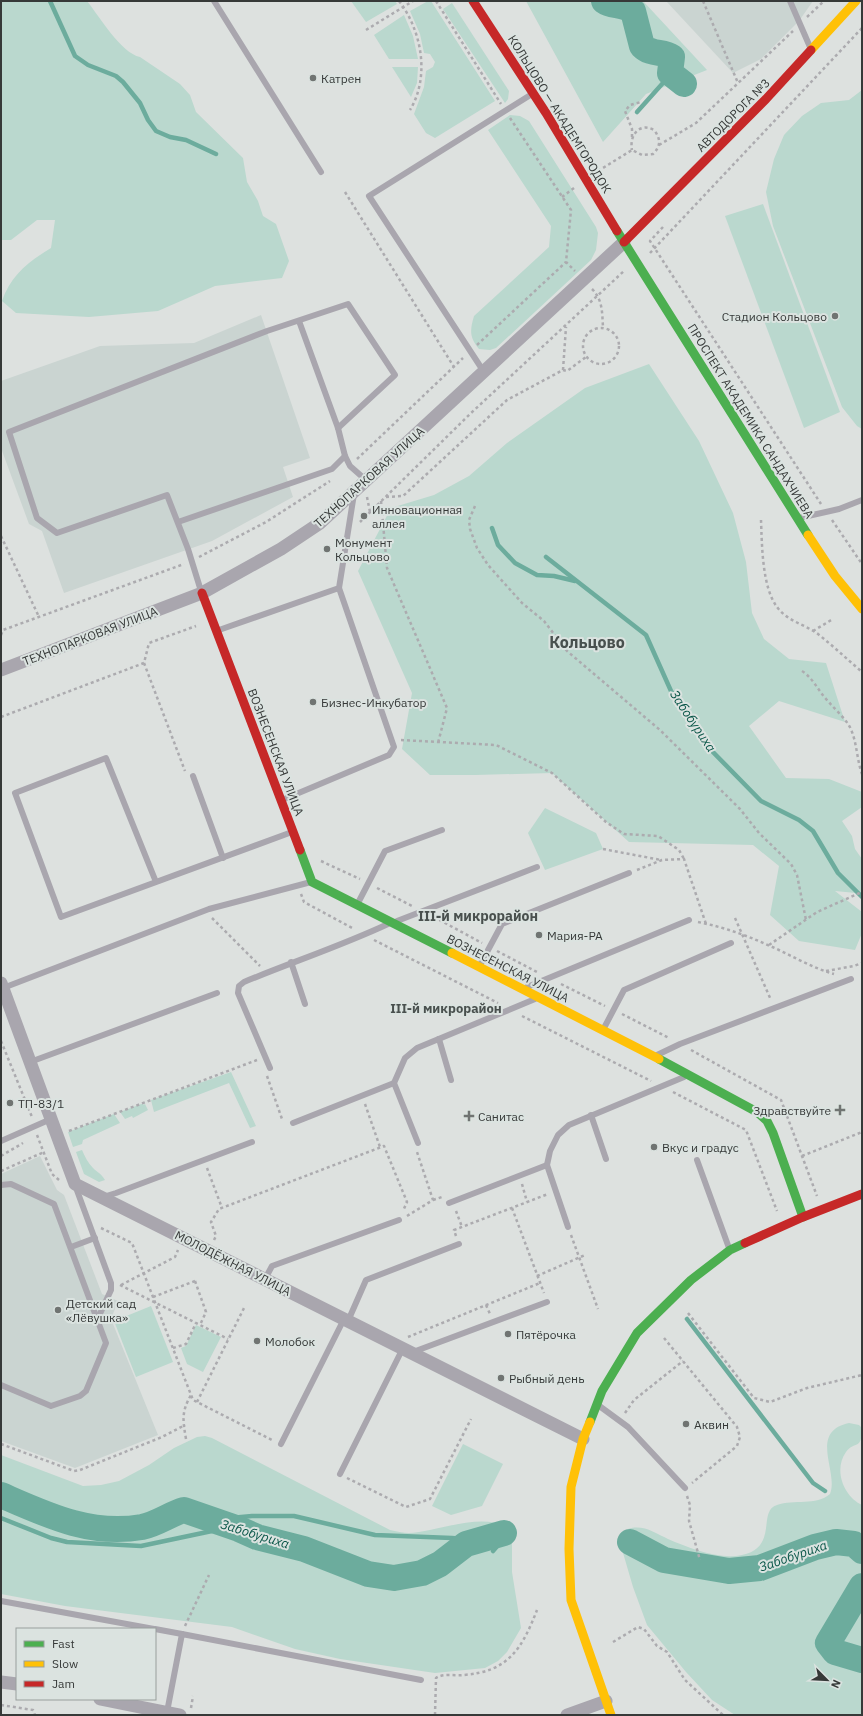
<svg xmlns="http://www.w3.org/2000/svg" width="863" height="1716" font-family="'IBM Plex Sans',sans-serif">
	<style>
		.built { fill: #cad4d1 }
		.green { fill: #bad8ce }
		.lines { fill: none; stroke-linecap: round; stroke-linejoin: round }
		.stream { stroke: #6cac9d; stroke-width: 4.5 }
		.river { stroke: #6cac9d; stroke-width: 26 }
		.path { stroke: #acabaf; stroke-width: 2.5; stroke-dasharray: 3 3; stroke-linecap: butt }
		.lane { stroke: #a9a6ae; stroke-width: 6 }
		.street { stroke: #a9a6ae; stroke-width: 13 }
		.fast { stroke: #4caf50; stroke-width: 9 }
		.slow { stroke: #ffc107; stroke-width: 9 }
		.jam { stroke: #c62828; stroke-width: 9 }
		.poi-dot { fill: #707472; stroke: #dbe3e0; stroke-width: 1.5 }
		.labels { text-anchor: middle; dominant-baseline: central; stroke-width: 4; stroke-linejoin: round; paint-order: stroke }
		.poi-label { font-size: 12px; fill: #363938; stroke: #dbe3e0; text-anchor: start }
		.street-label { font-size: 12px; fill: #363938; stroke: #dbe3e0 }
		.water-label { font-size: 13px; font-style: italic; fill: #085547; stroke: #dbe3e0 }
		.neighbourhood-label { font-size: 13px; font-weight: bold; fill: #49504e; stroke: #dbe3e0 }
		.quarter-label { font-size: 14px; font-weight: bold; fill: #49504e; stroke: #dbe3e0 }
		.district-label { font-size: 16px; font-weight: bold; fill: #49504e; stroke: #dbe3e0 }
	</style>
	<rect width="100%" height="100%" fill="#dde1df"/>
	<g class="built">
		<path d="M666,1H813L799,21L761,59L733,73Z"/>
		<path d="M261,315L310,458L283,467L293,497L212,541L64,593L42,531L29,524L1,448V381L100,346L194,343Z"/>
		<path d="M40,1156L57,1190L64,1195L102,1294L118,1301L111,1319L158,1435L75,1468L1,1441V1174Z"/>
	</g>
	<g class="green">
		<path d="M1,1H87C99,16 121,53 140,57L180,84L190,95L196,112L243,158L247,182L258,201L263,216L276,224L289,261L282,278L215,286L158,311L89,317L16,313L2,301C11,275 28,262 51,248L55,220H37L11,240H1Z"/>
		<path d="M351,1H395L397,4L366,22Z"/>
		<path d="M428,1H431L495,101L435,138L426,133L414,114L424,87L426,71L433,67L435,62L430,54L424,53L420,34L410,11Z"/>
		<path d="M526,1H643L707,70L646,94L603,142Z"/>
		<path d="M452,3L509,91L508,99L505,103L443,9Z"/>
		<path d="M404,15L413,36L418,59H389L374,35Z"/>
		<path d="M392,67H418L417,83L411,97Z"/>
		<path d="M862,90V429L857,426L842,407L773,226L766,192L774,159L784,135L802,116L821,103L849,100Z"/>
		<path d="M510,115L520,116L529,121L596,227L598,233L596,250L591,260L496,348L490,350L479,349C469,337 470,330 474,316L549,247L551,226L488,130Z"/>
		<path d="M763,204L840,412L804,428L725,216Z"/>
		<path d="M649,364L699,441L733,513L746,562L752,613L764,639L789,659L826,663L845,722L779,701L749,726L786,778L829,779L862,792V807L842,821L852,836L855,849L862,859V896L861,897L856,893L835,891L862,912V933L855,950L799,941L770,915L779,866L753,845L629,842L552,773L475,775H430L402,749L412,693L358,571L391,508L434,495L469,476L507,443L585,388Z"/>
		<path d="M545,808L596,833L603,849L545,870L528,833Z"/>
		<path d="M231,1072L256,1126L250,1128L229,1083L154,1112L151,1100Z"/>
		<path d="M144,1103L143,1105L145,1104L148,1110L133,1118L132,1116L125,1119L120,1112Z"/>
		<path d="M114,1114L120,1123L83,1140L82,1144L73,1147L68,1132Z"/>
		<path d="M82,1150C85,1157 88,1163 93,1168C98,1173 101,1173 105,1180L99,1182L84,1174L76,1152Z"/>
		<path d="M151,1306L173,1362L136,1377L114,1321Z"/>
		<path d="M196,1325L221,1337L203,1372L187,1364L181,1348L186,1346Z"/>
		<path d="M849,1423L859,1425L862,1428C862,1451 855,1440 846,1452C833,1470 844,1497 862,1505V1715H735L712,1700L686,1672L647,1625L633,1587L621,1546L622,1538L628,1529C643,1524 655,1533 668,1539C689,1548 719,1560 742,1555C779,1547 757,1511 777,1505C794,1499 816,1506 830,1494C839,1472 808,1432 849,1423Z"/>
		<path d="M205,1436L212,1438L390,1530C396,1531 403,1533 409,1533C434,1533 497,1506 512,1535V1572L521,1628L507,1652L498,1661L485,1668L435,1673L340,1659L295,1649L232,1627L65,1606L1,1594V1455L83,1486L101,1485L119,1481L149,1465L174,1448L197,1437Z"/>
		<path d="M463,1444L503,1464L482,1506L451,1515L432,1506Z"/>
	</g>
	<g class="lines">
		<g class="stream">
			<path d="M50,1L75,56L88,65L116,76L123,82L140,103L148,120L156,131L170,137L186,140L216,154"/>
			<path d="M637,112L671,74"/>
			<path d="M492,528L498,545L515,563L537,575L554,576L575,581"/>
			<path d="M546,557L646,635L671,691L709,748L761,801L799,820L813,831L838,873L862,897"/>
			<path d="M687,1319L813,1483L825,1491"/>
			<path d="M1,1518L51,1538L67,1542L141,1546L231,1527"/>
			<path d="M209,1520L252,1516H294L375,1535L452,1538L477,1540"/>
			<path d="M493,1551L499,1544L498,1534"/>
		</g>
		<g class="river">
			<path d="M604,1C612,7 622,3 633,11L642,46C651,55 663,51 672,57L670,73L684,84"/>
			<path d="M1,1495C47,1515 90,1536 142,1527C157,1524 170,1514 184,1510L239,1529L257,1537L304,1549L368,1574L394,1578L422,1573L440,1564L466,1544L504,1533"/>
			<path d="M630,1542L664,1560L729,1571L760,1568L815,1547L836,1542L854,1544L862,1551"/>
			<path d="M862,1586L828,1643L835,1652L862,1660"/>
		</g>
		<g class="path">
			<path d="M399,1C422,31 430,77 410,110"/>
			<path d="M436,1L501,104"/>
			<path d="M703,1L738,83"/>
			<path d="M807,17L824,1"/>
			<path d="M366,30L413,1"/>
			<path d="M510,118L571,210L566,262L575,271"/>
			<path d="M632,137V129L625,111L630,105L641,102"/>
			<path d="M659,145L696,123L793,31"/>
			<path d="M598,171L632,150L642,155L653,154C661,146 661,139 654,130C640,122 629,135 632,150"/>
			<path d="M345,192L454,367"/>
			<path d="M562,197L574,188"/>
			<path d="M663,227L650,241L821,504"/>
			<path d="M650,253L862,28"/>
			<path d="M592,289C603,300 602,313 603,327"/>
			<circle cx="601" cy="346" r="18"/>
			<path d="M477,345L566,262"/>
			<path d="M563,370L566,327"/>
			<path d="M357,459L463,358"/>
			<path d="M367,497L370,512"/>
			<path d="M386,497L403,496L507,400L563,370L567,371L586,357"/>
			<path d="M381,501L387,568L447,708L438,743"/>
			<path d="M475,506L469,520L470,529L477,548L488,565L522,603L544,621L567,651L660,730L740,809L759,833L791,864L797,875L806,920"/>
			<path d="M761,520C762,545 762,587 777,607C787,621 804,624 818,634C833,646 847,659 862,672"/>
			<path d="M832,520L862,564"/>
			<path d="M360,522L470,414L624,271"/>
			<path d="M1,536L39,617"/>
			<path d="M199,557L266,522L330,481"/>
			<path d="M813,631L833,619"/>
			<path d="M1,635L3,630L184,564"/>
			<path d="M144,663L185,771"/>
			<path d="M802,671C814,679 818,691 828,701C836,711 848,720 852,732C857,745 857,760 862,774"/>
			<path d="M1,717L144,663L149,643L196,626"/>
			<path d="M401,740L496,745L552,773L606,822L624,834L658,836L679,850L684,859"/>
			<path d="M603,849L661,860"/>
			<path d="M321,861L360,879"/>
			<path d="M637,870L662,860L684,859L706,924"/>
			<path d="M377,888L412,906"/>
			<path d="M301,894L304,902L354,929"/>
			<path d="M434,917L482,943"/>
			<path d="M212,918L260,966"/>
			<path d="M735,918L771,1000"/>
			<path d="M698,922C723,927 746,935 770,946C791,955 812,968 834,974"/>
			<path d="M374,940L498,1003"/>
			<path d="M769,945L817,912L862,892"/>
			<path d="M497,951L537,972"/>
			<path d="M826,971L854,966L862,963"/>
			<path d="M561,984L605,1006"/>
			<path d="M622,1014L669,1038"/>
			<path d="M522,1016L651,1081"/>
			<path d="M1,1041L32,1117"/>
			<path d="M691,1050L781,1100L817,1196"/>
			<path d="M267,1076L282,1119L284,1118"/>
			<path d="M673,1092L746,1130L777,1211"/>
			<path d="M365,1104L380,1147"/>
			<path d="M69,1131L257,1060"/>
			<path d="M37,1135L52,1174L59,1180"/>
			<path d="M1,1156L23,1143"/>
			<path d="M802,1156L862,1132"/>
			<path d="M207,1168L222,1208"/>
			<path d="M1,1171L44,1152"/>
			<path d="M522,1184L527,1202"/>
			<path d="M433,1200L442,1197"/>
			<path d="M512,1208L544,1293"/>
			<path d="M456,1211L462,1227"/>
			<path d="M407,1216L433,1200L417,1152"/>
			<path d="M101,1228L132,1243L193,1400L274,1441"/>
			<path d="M571,1235L598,1309"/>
			<path d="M456,1236L454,1230L548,1194"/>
			<path d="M214,1240L216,1236L211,1222L219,1209L384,1146L407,1202L403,1211"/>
			<path d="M537,1276L585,1255"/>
			<path d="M195,1281L206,1312L200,1325"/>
			<path d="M120,1285L228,1339"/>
			<path d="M121,1285L175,1257L178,1250"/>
			<path d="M153,1297L195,1281"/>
			<path d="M486,1305L490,1314"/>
			<path d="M688,1313L754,1398L770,1402L807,1388L862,1375"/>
			<path d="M408,1337L540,1283"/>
			<path d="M664,1338L737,1427L740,1437L737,1446L692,1483"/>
			<path d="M173,1348L186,1344L196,1323"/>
			<path d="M197,1402L245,1306"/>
			<path d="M625,1413L634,1400L683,1361"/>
			<path d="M186,1439C183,1421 181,1412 191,1395"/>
			<path d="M1,1444L74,1471L80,1470L162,1437L185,1425"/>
			<path d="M347,1478L406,1507L430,1499L471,1419"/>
			<path d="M687,1496L690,1505L689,1521L700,1560"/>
			<path d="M185,1626L209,1575"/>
			<path d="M613,1642L638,1627L644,1629L657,1646L667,1652L685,1680L723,1715"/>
			<path d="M1,1705L33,1710L35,1715"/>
			<path d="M191,1708L193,1696"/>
			<path d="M435,1715L436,1678C443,1673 455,1676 463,1675C508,1672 522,1649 537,1610"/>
		</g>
		<g class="lane">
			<path d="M214,1L321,172"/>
			<path d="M790,1L810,47"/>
			<path d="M299,321L338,428L345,456L350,466L367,481"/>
			<path d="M484,372L369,196L532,94"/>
			<path d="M799,518L839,509L862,500"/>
			<path d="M178,522L332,469L345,456"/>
			<path d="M201,591L188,549L167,495L57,533L37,518L9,432L267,331L348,304L395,375L338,428"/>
			<path d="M219,630L339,588L354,494"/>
			<path d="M193,776L223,858"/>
			<path d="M282,800L389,755L394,747L339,588"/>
			<path d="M156,882L106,758L15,793L61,917L292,832"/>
			<path d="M358,903L385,851L442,830"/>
			<path d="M397,921L537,867"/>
			<path d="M291,962L305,1004"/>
			<path d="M480,965L502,924L629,873"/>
			<path d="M527,987L689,920"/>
			<path d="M3,988L209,909L311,882"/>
			<path d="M604,1028L624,990L731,943"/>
			<path d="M439,1039L451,1080"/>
			<path d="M657,1055L680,1044L851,979"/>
			<path d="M30,1062L217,993"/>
			<path d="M270,1068L238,993L239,986L244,982C292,962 341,946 388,924"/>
			<path d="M591,1115L606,1159"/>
			<path d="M293,1123L394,1083"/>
			<path d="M1,1141L51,1119"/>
			<path d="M418,1143L394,1083L405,1058L417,1048L535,999"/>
			<path d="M697,1160L729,1248"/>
			<path d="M1,1185L11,1184L54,1204L106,1343L86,1391L80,1396L51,1406L1,1385"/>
			<path d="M75,1185L111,1283V1290L98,1318"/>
			<path d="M103,1197L116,1193L252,1142"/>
			<path d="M449,1203L547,1165"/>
			<path d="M568,1227L547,1165L550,1151L558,1135L569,1125L684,1077"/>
			<path d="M71,1247L95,1238"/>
			<path d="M265,1279L272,1266L399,1220"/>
			<path d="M348,1321L366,1280L459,1244"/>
			<path d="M413,1352L547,1302"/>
			<path d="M598,1405L628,1427L685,1488"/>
			<path d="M281,1444L344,1319"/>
			<path d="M340,1474L403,1348"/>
			<path d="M1,1601L154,1629"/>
			<path d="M155,1629L182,1634"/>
			<path d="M167,1712L182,1634L421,1680"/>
		</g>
		<g class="street">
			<path d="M1,670L202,593L281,549L320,523L624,242"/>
			<path d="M1,983L75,1184L583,1439"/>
			<path d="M1,1682L17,1684"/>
			<path d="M100,1699L180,1715"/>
			<path d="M567,1715L606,1701"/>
		</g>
		<g class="fast">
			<path d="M617,231L808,535"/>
			<path d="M300,850L312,882L452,953"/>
			<path d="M659,1059L757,1112L767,1121L773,1133L803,1217"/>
			<path d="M590,1422L602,1391L637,1333L691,1280L730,1250L745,1243"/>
		</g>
		<g class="slow">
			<path d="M811,50L856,1"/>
			<path d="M808,535L835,576L862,609"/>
			<path d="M452,953L659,1059"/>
			<path d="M590,1422L583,1439L571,1487L569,1549L571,1600L611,1715"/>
		</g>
		<g class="jam">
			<path d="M473,1L546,113L617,231"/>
			<path d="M624,242L766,99L811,50"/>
			<path d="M202,593L300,850"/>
			<path d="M745,1243L803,1217L862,1194"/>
		</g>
	</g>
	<g class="poi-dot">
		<circle cx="313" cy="78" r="4"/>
		<circle cx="835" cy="316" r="4"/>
		<circle cx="364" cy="516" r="4"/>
		<circle cx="327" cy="549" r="4"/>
		<circle cx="313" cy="702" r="4"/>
		<circle cx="539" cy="935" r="4"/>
		<circle cx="10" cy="1103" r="4"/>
		<path d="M838 1104h4v4h4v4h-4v4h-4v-4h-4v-4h4z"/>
		<path d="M467 1110h4v4h4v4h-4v4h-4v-4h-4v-4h4z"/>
		<circle cx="654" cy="1147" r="4"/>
		<circle cx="58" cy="1310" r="4"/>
		<circle cx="508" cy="1334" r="4"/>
		<circle cx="257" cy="1341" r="4"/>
		<circle cx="501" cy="1378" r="4"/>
		<circle cx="686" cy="1424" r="4"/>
	</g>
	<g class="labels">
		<g class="poi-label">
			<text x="321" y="78">Катрен</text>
			<text x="827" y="316" text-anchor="end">Стадион Кольцово</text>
			<text x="372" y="509">Инновационная<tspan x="372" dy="14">аллея</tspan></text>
			<text x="335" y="542">Монумент<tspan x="335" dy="14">Кольцово</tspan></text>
			<text x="321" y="702">Бизнес-Инкубатор</text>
			<text x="547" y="935">Мария-РА</text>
			<text x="18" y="1103">ТП-83/1</text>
			<text x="831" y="1110" text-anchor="end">Здравствуйте</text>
			<text x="478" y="1116">Санитас</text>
			<text x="662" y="1147">Вкус и градус</text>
			<text x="66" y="1303">Детский сад<tspan x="66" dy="14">«Лёвушка»</tspan></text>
			<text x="516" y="1334">Пятёрочка</text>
			<text x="265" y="1341">Молобок</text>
			<text x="509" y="1378">Рыбный день</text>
			<text x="694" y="1424">Аквин</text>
		</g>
		<g class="street-label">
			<text transform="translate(560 114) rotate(58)">КОЛЬЦОВО — АКАДЕМГОРОДОК</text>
			<text transform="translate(733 115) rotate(-45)">АВТОДОРОГА №3</text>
			<text transform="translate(751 421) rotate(58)">ПРОСПЕКТ АКАДЕМИКА САНДАХЧИЕВА</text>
			<text transform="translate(369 477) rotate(-42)">ТЕХНОПАРКОВАЯ УЛИЦА</text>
			<text transform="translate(90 636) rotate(-21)">ТЕХНОПАРКОВАЯ УЛИЦА</text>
			<text transform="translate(276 752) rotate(69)">ВОЗНЕСЕНСКАЯ УЛИЦА</text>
			<text transform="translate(508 968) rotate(27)">ВОЗНЕСЕНСКАЯ УЛИЦА</text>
			<text transform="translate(233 1263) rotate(27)">МОЛОДЁЖНАЯ УЛИЦА</text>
		</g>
		<g class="water-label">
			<text transform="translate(693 721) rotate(56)">Забобуриха</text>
			<text transform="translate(255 1534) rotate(17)">Забобуриха</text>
			<text transform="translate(793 1556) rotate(-19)">Забобуриха</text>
		</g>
		<g class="neighbourhood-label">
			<text x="446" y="1008">III-й микрорайон</text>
		</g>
		<g class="quarter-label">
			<text x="478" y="916">III-й микрорайон</text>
		</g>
		<g class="district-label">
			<text x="587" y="642">Кольцово</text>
		</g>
	</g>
	<rect width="863" height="1716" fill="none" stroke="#363938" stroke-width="4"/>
	<rect x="16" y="1628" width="140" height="72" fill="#dbe3e0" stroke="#999f9d"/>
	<rect x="24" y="1641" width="20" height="6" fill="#4caf50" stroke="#999f9d"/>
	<text x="52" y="1648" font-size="12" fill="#363938">Fast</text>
	<rect x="24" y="1661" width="20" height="6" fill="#ffc107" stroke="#999f9d"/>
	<text x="52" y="1668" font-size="12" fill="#363938">Slow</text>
	<rect x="24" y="1681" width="20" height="6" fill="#c62828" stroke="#999f9d"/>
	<text x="52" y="1688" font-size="12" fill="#363938">Jam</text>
	<g transform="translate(827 1680) rotate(114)" stroke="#dbe3e0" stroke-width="3" paint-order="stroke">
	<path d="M0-3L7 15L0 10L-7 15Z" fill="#363938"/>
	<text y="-6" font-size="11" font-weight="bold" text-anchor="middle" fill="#363938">N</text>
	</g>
</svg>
